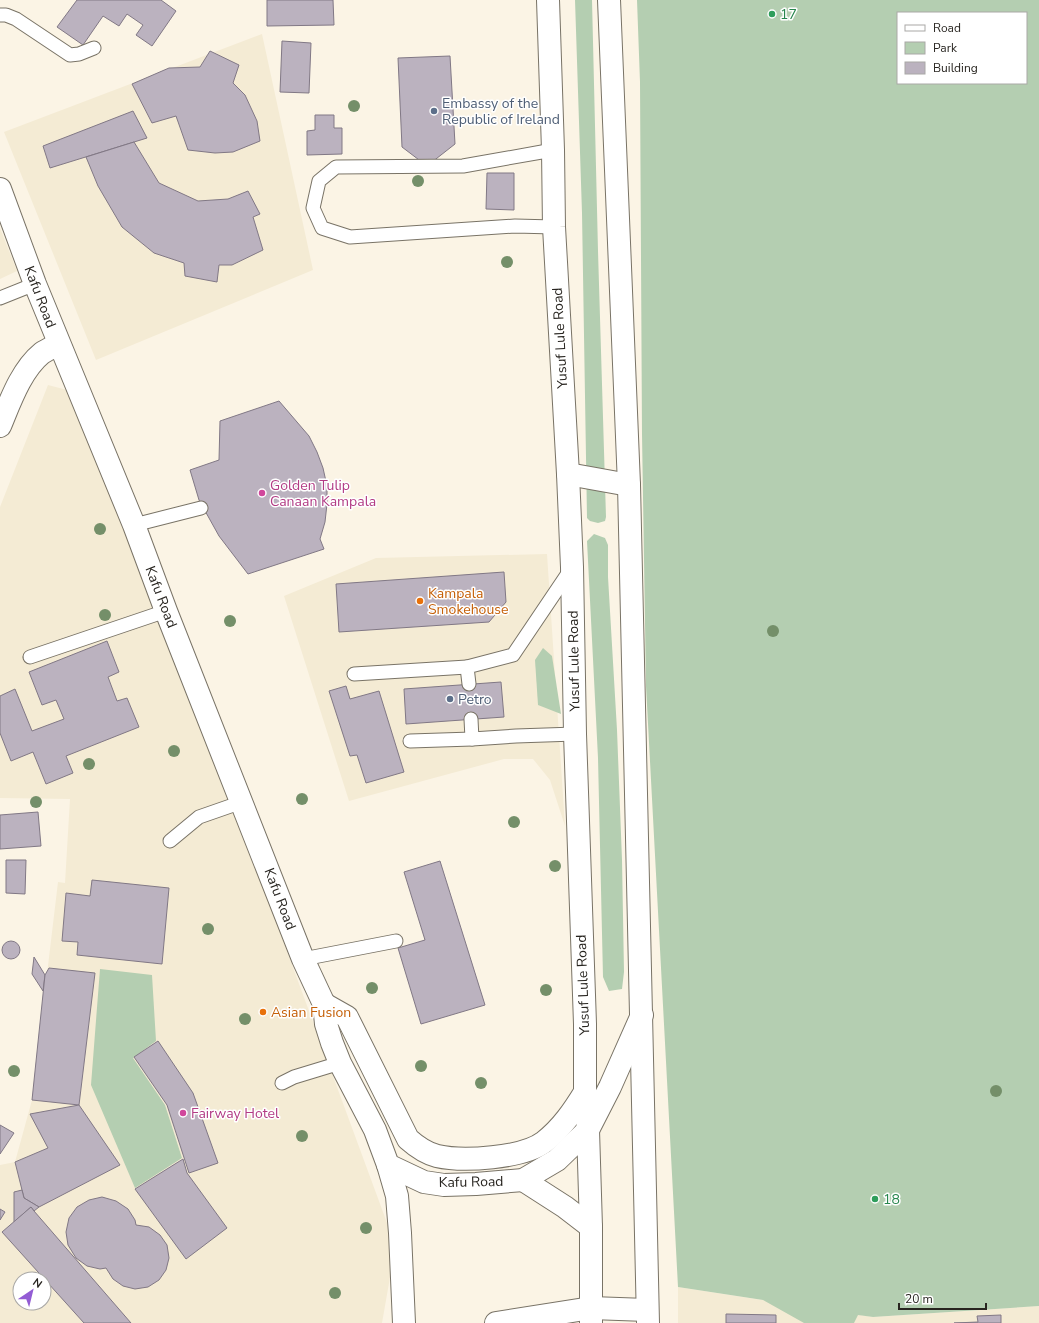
<svg xmlns="http://www.w3.org/2000/svg" width="1039" height="1323" font-family="'Nunito Sans',sans-serif">
	<style>
		.built { fill: #f4ebd4; fill-rule: evenodd }
		.green { fill: #b4ceb1; fill-rule: evenodd }
		.building { fill: #bbb2bf; stroke: #817885 }
		.lines { fill: none; stroke-linecap: round; stroke-linejoin: round }
		.lane-casing { stroke: #797366; stroke-width: 15 }
		.street-casing { stroke: #797366; stroke-width: 24 }
		.secondary-casing { stroke: #797366; stroke-width: 24 }
		.primary-casing { stroke: #797366; stroke-width: 24 }
		.lane { stroke: #fff; stroke-width: 13 }
		.street { stroke: #fff; stroke-width: 22 }
		.secondary { stroke: #fff; stroke-width: 22 }
		.primary { stroke: #fff; stroke-width: 22 }
		.tree { fill: #748f69 }
		.leisure-dot { fill: #2e9e5b; stroke: #fff; stroke-width: 1.5 }
		.service-dot { fill: #5c6f8a; stroke: #fff; stroke-width: 1.5 }
		.hotel-dot { fill: #d1479c; stroke: #fff; stroke-width: 1.5 }
		.food-dot { fill: #e8710a; stroke: #fff; stroke-width: 1.5 }
		.labels { text-anchor: middle; dominant-baseline: central; stroke-width: 3; stroke-linejoin: round; paint-order: stroke }
		.leisure-label { font-size: 14px; fill: #27864d; stroke: #fff; text-anchor: start }
		.service-label { font-size: 14px; fill: #4e5e75; stroke: #fff; text-anchor: start }
		.street-label { font-size: 14px; fill: #282520; stroke: #fff }
		.hotel-label { font-size: 14px; fill: #b23c85; stroke: #fff; text-anchor: start }
		.food-label { font-size: 14px; fill: #c56008; stroke: #fff; text-anchor: start }
	</style>
	<rect width="100%" height="100%" fill="#fbf4e5"/>
	<g class="built">
		<path d="M262,34L313,270L96,360L4,132Z"/>
		<path d="M0,228L17,271L0,279Z"/>
		<path d="M48,385L71,391L231,799L390,1231L392,1266L382,1323H0V1165L15,1162L32,1100L58,882L65,883L70,799L0,798V507ZM20,1279H44V1303H20Z"/>
		<path d="M547,554L565,826L550,780L533,759H504L349,801L284,596L376,558Z"/>
		<path d="M678,1287L873,1317L1039,1306V1323H678Z"/>
	</g>
	<g class="green">
		<path d="M575,0H592L598,251L606,517L605,521L598,523L590,521L587,518L582,213Z"/>
		<path d="M637,0H1039V1306L873,1317L858,1315L854,1323H804L763,1300L678,1287L646,686L642,434L640,82ZM898,13H1026V83H898Z"/>
		<path d="M594,534L605,538L608,545V577L617,730L622,860L624,972L622,989L609,991L603,977L598,758L587,541Z"/>
		<path d="M543,648L552,656L561,714L538,705L535,660Z"/>
		<path d="M100,969L152,975L156,1041L133,1058L165,1105L182,1158L135,1188L91,1085Z"/>
	</g>
	<g class="building">
		<path d="M77,0H161L176,11L152,46L136,35L143,25L127,14L119,26L103,16L83,45L57,27Z"/>
		<path d="M267,0H333L334,25L267,26Z"/>
		<path d="M282,41L311,43L309,93L280,92Z"/>
		<path d="M210,51L239,65L233,83L245,95L257,121L260,141L233,152L215,153L188,150L176,116L152,123L132,84L169,68L200,67Z"/>
		<path d="M450,56L455,144L427,166L402,147L398,58Z"/>
		<path d="M133,111L147,138L50,168L43,146Z"/>
		<path d="M315,115H334V128H342V154L307,155V131L315,130Z"/>
		<path d="M134,142L159,183L198,201L228,199L248,191L260,214L253,217L263,250L232,265H219L217,282L185,276L184,263L154,253L122,227L98,186L86,157Z"/>
		<path d="M487,173H514V210L486,209Z"/>
		<path d="M279,401L309,436L317,452L323,468L327,486V504L325,522L320,539L324,549L248,574L219,536L199,500L190,470L219,460L220,421Z"/>
		<path d="M504,572L506,602L489,622L339,632L336,584Z"/>
		<path d="M107,641L119,672L108,677L117,701L127,698L139,727L66,756L73,773L46,784L33,752L11,761L0,733V696L15,689L32,731L64,719L56,700L42,705L29,672Z"/>
		<path d="M501,682L504,717L406,724L404,689Z"/>
		<path d="M346,686L350,699L379,691L404,772L366,783L357,755L350,756L329,691Z"/>
		<path d="M38,812L41,846L0,849V815Z"/>
		<path d="M6,860H26L25,894L6,893Z"/>
		<path d="M440,861L485,1005L421,1024L398,948L425,940L404,872Z"/>
		<path d="M92,880L169,888L162,964L77,955L78,942L62,941L66,893L90,896Z"/>
		<circle cx="11" cy="950" r="9"/>
		<path d="M34,957L45,975L43,991L32,974Z"/>
		<path d="M49,968L95,973L79,1105L32,1100L45,975Z"/>
		<path d="M158,1041L193,1093L218,1163L189,1173L167,1105L134,1057Z"/>
		<path d="M79,1105L120,1165L39,1207L24,1198L15,1162L48,1148L30,1114Z"/>
		<path d="M0,1125L14,1133L0,1154Z"/>
		<path d="M183,1159L187,1173L227,1228L186,1259L135,1189Z"/>
		<path d="M22,1190L24,1198L39,1207L34,1211L31,1207L14,1222V1192Z"/>
		<path d="M102,1197L116,1201L128,1209L135,1220L136,1225L149,1227L160,1235L167,1245L169,1258L166,1270L159,1280L148,1287L135,1289L123,1286L113,1279L106,1268L100,1269L87,1266L76,1258L68,1245L66,1232L69,1218L77,1207L89,1200Z"/>
		<path d="M31,1207L34,1211L131,1323H84L2,1232Z"/>
		<path d="M0,1209L5,1212L0,1220Z"/>
		<path d="M726,1314L776,1315V1323H726Z"/>
		<path d="M1001,1315V1323H954L978,1322L977,1316Z"/>
	</g>
	<g class="lines">
		<defs>
			<g id="lane">
				<path d="M0,15H6L16,19L70,55L79,54L94,48"/>
				<path d="M553,150L463,166L336,167L319,181L313,208L322,228L350,237L515,226L554,227"/>
				<path d="M0,298L35,284"/>
				<path d="M134,525L201,508"/>
				<path d="M30,657L166,611"/>
				<path d="M354,674L467,667"/>
				<path d="M469,684L467,667L513,655L571,569"/>
				<path d="M471,719L472,739L516,736L575,734"/>
				<path d="M410,741L472,739"/>
				<path d="M170,841L199,817L242,802"/>
				<path d="M303,959L396,941"/>
				<path d="M282,1083L294,1077L340,1063"/>
			</g>
			<path id="street" d="M0,426C10,402 21,370 42,353C47,350 53,347 58,344"/>
			<g id="secondary">
				<path d="M0,189L35,284L134,525L166,611L303,959L324,1004L326,1024L332,1043L340,1063L375,1130L388,1165L424,1182L444,1185L476,1184L523,1180L557,1160L588,1130L610,1087L642,1015"/>
				<path d="M324,1004L347,1017L408,1139C417,1147 425,1153 437,1156C463,1162 523,1158 544,1142C562,1128 574,1110 585,1092"/>
				<path d="M388,1165L397,1196L400,1233L404,1323"/>
				<path d="M496,1323L591,1308L647,1310"/>
			</g>
			<g id="primary">
				<path d="M548,0L553,150L554,227L568,474L572,567L575,734L585,1024V1092L588,1130L591,1227V1323"/>
				<path d="M609,0L629,485L648,1323"/>
				<path d="M568,474L629,485"/>
				<path d="M523,1180L565,1207L591,1227"/>
			</g>
		</defs>
		<use href="#lane" class="lane-casing"/>
		<use href="#street" class="street-casing"/>
		<use href="#secondary" class="secondary-casing"/>
		<use href="#primary" class="primary-casing"/>
		<use href="#lane" class="lane"/>
		<use href="#street" class="street"/>
		<use href="#secondary" class="secondary"/>
		<use href="#primary" class="primary"/>
	</g>
	<g class="tree">
		<circle cx="354" cy="106" r="6"/>
		<circle cx="418" cy="181" r="6"/>
		<circle cx="507" cy="262" r="6"/>
		<circle cx="100" cy="529" r="6"/>
		<circle cx="105" cy="615" r="6"/>
		<circle cx="230" cy="621" r="6"/>
		<circle cx="773" cy="631" r="6"/>
		<circle cx="174" cy="751" r="6"/>
		<circle cx="89" cy="764" r="6"/>
		<circle cx="302" cy="799" r="6"/>
		<circle cx="36" cy="802" r="6"/>
		<circle cx="514" cy="822" r="6"/>
		<circle cx="555" cy="866" r="6"/>
		<circle cx="208" cy="929" r="6"/>
		<circle cx="372" cy="988" r="6"/>
		<circle cx="546" cy="990" r="6"/>
		<circle cx="245" cy="1019" r="6"/>
		<circle cx="421" cy="1066" r="6"/>
		<circle cx="14" cy="1071" r="6"/>
		<circle cx="481" cy="1083" r="6"/>
		<circle cx="996" cy="1091" r="6"/>
		<circle cx="302" cy="1136" r="6"/>
		<circle cx="366" cy="1228" r="6"/>
		<circle cx="335" cy="1293" r="6"/>
	</g>
	<g class="leisure-dot">
		<circle cx="772" cy="14" r="4"/>
		<circle cx="875" cy="1199" r="4"/>
	</g>
	<g class="service-dot">
		<circle cx="434" cy="111" r="4"/>
		<circle cx="450" cy="699" r="4"/>
	</g>
	<g class="hotel-dot">
		<circle cx="262" cy="493" r="4"/>
		<circle cx="183" cy="1113" r="4"/>
	</g>
	<g class="food-dot">
		<circle cx="420" cy="601" r="4"/>
		<circle cx="263" cy="1012" r="4"/>
	</g>
	<g class="labels">
		<g class="leisure-label">
			<text x="780" y="14">17</text>
			<text x="883" y="1199">18</text>
		</g>
		<g class="service-label">
			<text x="442" y="103">Embassy of the<tspan x="442" dy="16">Republic of Ireland</tspan></text>
			<text x="458" y="699">Petro</text>
		</g>
		<g class="street-label">
			<text transform="translate(40 297) rotate(69)">Kafu Road</text>
			<text transform="translate(560 338) rotate(-93)">Yusuf Lule Road</text>
			<text transform="translate(161 597) rotate(69)">Kafu Road</text>
			<text transform="translate(574 661) rotate(-91)">Yusuf Lule Road</text>
			<text transform="translate(280 899) rotate(69)">Kafu Road</text>
			<text transform="translate(583 985) rotate(-92)">Yusuf Lule Road</text>
			<text transform="translate(471 1182) rotate(-1)">Kafu Road</text>
		</g>
		<g class="hotel-label">
			<text x="270" y="485">Golden Tulip<tspan x="270" dy="16">Canaan Kampala</tspan></text>
			<text x="191" y="1113">Fairway Hotel</text>
		</g>
		<g class="food-label">
			<text x="428" y="593">Kampala<tspan x="428" dy="16">Smokehouse</tspan></text>
			<text x="271" y="1012">Asian Fusion</text>
		</g>
	</g>
	<rect x="897" y="12" width="130" height="72" fill="#ffffff" stroke="#a9a8a6"/>
	<rect x="905" y="25" width="20" height="6" fill="#ffffff" stroke="#a9a8a6"/>
	<text x="933" y="32" font-size="12" fill="#282520">Road</text>
	<rect x="905" y="42" width="20" height="12" fill="#b4ceb1" stroke="#a9a8a6"/>
	<text x="933" y="52" font-size="12" fill="#282520">Park</text>
	<rect x="905" y="62" width="20" height="12" fill="#bbb2bf" stroke="#a9a8a6"/>
	<text x="933" y="72" font-size="12" fill="#282520">Building</text>
	<g transform="translate(32 1291) rotate(35)"><circle r="19" fill="#ffffff" stroke="#a9a8a6"/>
	<path d="M0-3L7 15L0 10L-7 15Z" fill="#935cd4"/>
	<text y="-6" font-size="11" font-weight="bold" text-anchor="middle" fill="#282520">N</text>
	</g>
	<path d="M899 1303v6h87v-6" fill="none" stroke="#282520" stroke-width="2"/>
	<text x="905" y="1303" font-size="12" fill="#282520" stroke="#ffffff" stroke-width="3" paint-order="stroke">20 m</text>
</svg>
